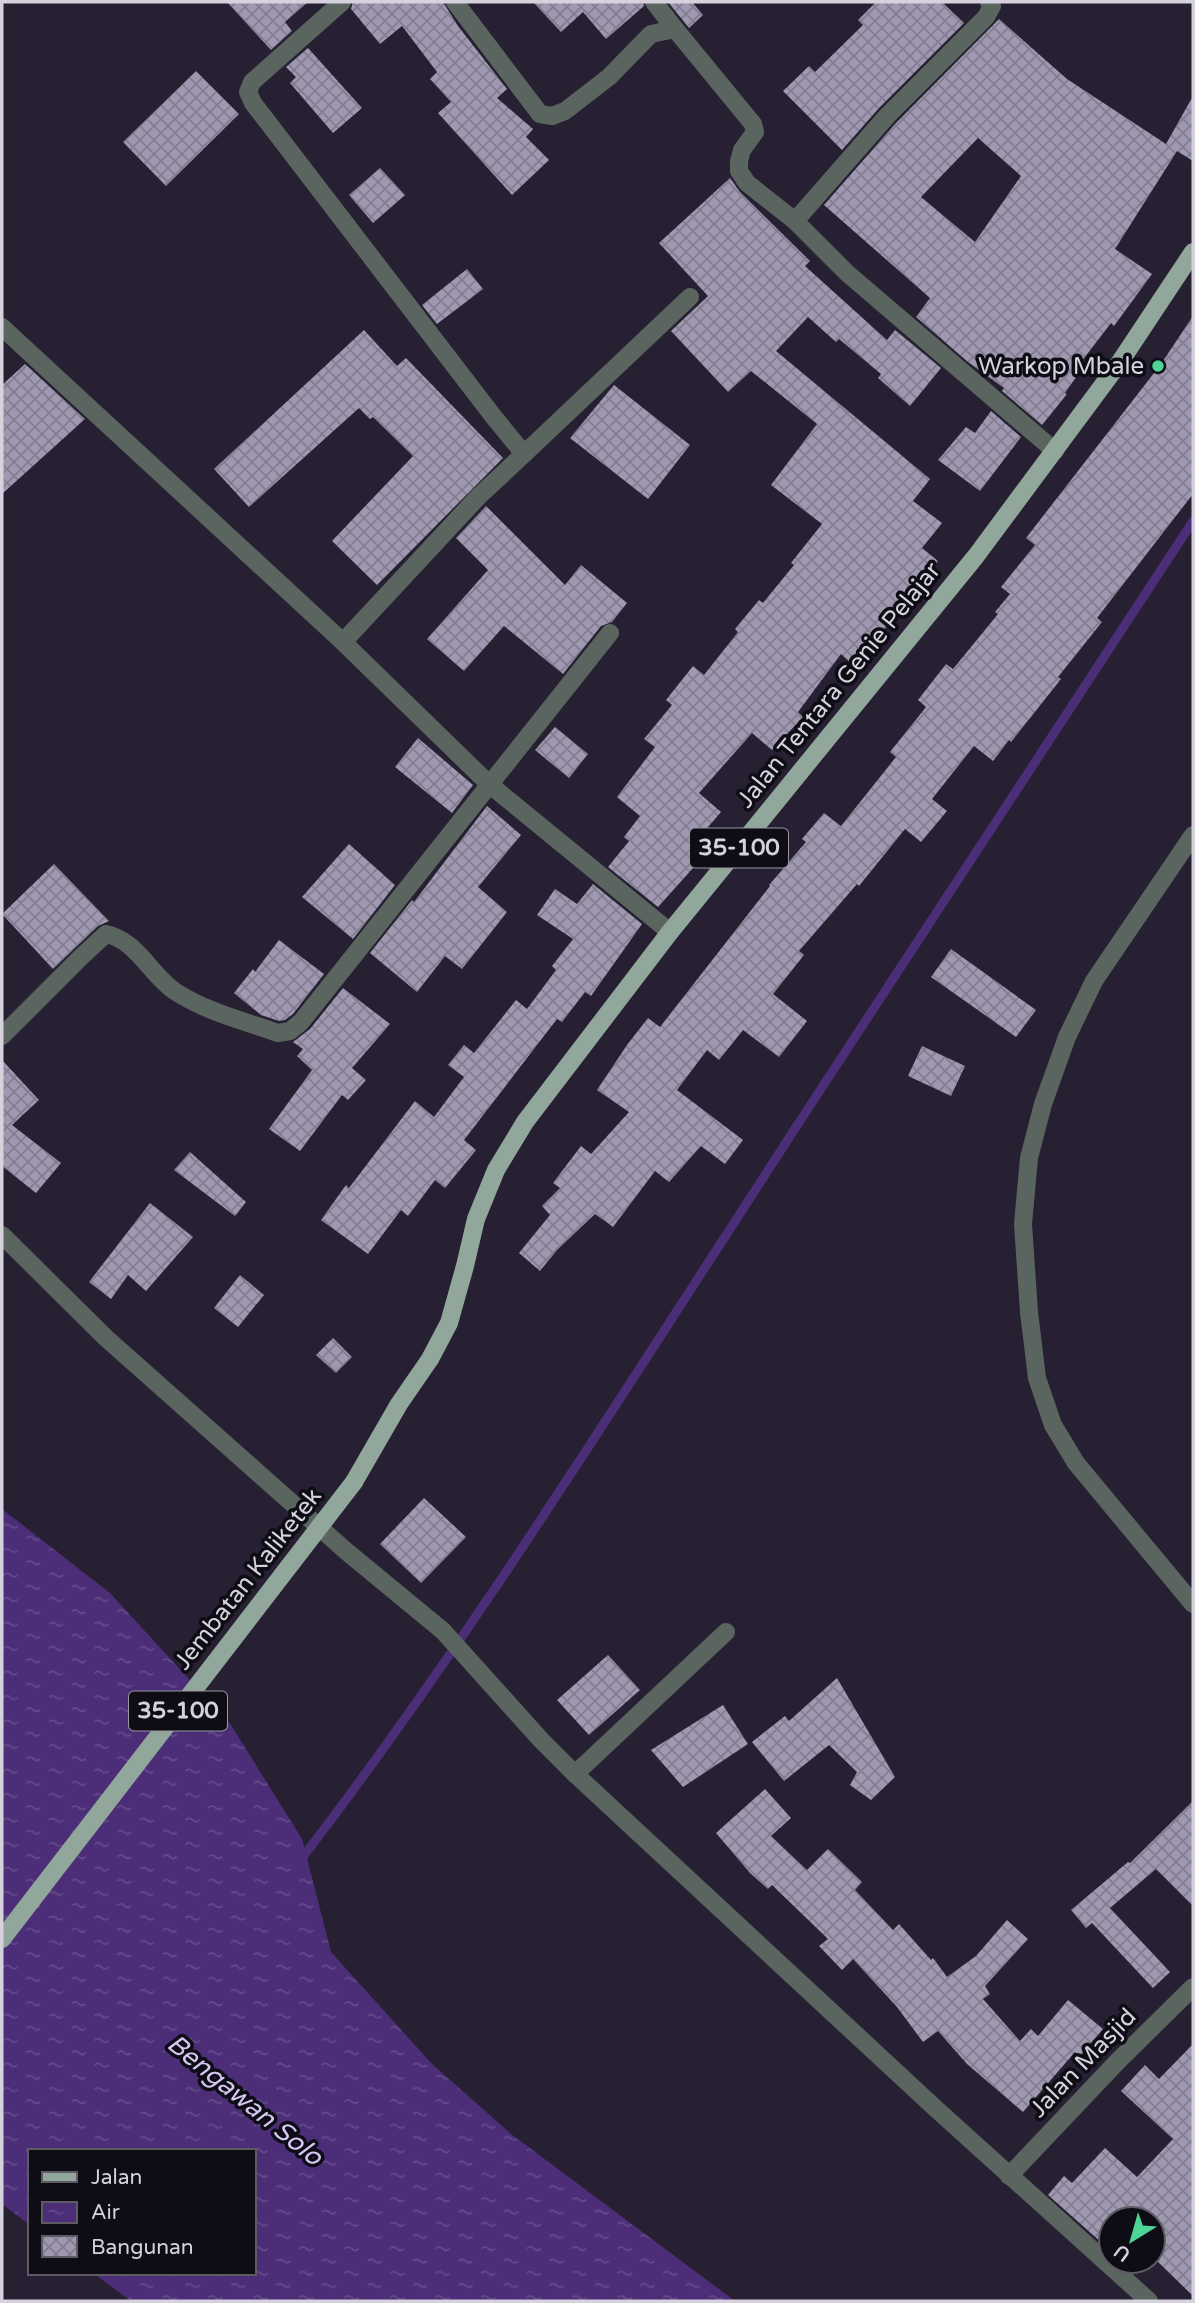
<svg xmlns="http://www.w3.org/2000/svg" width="1195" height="2303" font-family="'Varela Round',sans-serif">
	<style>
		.water { fill: url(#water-ripples) }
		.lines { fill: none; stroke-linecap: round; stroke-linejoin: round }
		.stream { stroke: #4b2e77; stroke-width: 9 }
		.building { fill: url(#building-cross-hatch); fill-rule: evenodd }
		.minor { stroke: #5b6560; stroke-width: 18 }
		.major { stroke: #92a79b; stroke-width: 18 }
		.major-bridge { stroke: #92a79b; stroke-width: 18 }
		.poi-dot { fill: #4ed399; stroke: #0e0c14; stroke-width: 2.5 }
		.labels { text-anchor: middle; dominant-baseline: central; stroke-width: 7; stroke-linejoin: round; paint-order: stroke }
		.shield { fill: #0e0c14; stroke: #9997a1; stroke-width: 2 }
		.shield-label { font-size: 23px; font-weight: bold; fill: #d5d2de }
		.poi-label { font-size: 24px; fill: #d5d2de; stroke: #0e0c14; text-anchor: end }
		.street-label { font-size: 24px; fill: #d5d2de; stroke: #0e0c14 }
		.water-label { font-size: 26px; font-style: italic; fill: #d3c7f1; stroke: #0e0c14 }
	</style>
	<defs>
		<pattern id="water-ripples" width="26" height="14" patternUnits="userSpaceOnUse" patternTransform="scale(1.75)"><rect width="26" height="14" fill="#4b2e77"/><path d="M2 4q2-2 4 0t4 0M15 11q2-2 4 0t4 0" fill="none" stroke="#644b8a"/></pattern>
		<pattern id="building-cross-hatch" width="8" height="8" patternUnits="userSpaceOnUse" patternTransform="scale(1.75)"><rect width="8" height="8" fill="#9f98b0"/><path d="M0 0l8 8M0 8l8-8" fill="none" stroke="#827d8f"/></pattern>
	</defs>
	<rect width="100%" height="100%" fill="#262032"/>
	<path class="water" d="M2,1509L110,1593L231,1725L302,1839L331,1952L432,2064L511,2134L735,2301H131L93,2273H254V2151H30V2225L2,2204Z"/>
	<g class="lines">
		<path class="stream" d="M299,1862C456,1658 592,1441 732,1226C884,990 1039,756 1193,521"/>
	</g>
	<g class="building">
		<path d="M227,2H308L285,22L292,31L271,50Z"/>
		<path d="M353,2H443L458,26L507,89L497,98L533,129L526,137L549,160L512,195L438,113L451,102L430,79L437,72L402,26L380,44L351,9Z"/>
		<path d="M533,2H643L644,6L606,39L583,12L561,32Z"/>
		<path d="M668,2H692L703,15L689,28Z"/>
		<path d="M876,2H942L964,23L879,108L842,150L783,91L809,66L815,72L863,25L858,20Z"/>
		<path d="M999,19L1067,79L1166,144L1193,96V161L1177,151L1115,249L1152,274L1114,326L1111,323L1075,370L1079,373L1065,393L1067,394L1042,425L1002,391L1004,388L968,362L916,317L930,298L824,205L895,124ZM978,138L1021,176L975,242L921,197Z"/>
		<path d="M308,48L362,108L333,133L290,83L296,77L286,67Z"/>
		<path d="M196,71L239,114L166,186L123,142Z"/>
		<path d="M380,168L405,195L373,223L349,195Z"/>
		<path d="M730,178L740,192L810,261L805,266L887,340L895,330L941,368L910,406L878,378L881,374L839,339L836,342L808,317L776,351L930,479L913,501L942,523L922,548L938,561L883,631L879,628L851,663L841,654L798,712L803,717L772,750L752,733L699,793L721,812L690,848L702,858L658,907L608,867L629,841L624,837L640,816L617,797L655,747L644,739L672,705L666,700L693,666L704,675L738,632L735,629L759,600L763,603L794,565L791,563L822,524L771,485L817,424L751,371L728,392L671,331L708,296L659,243Z"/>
		<path d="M467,269L483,289L437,324L422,305Z"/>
		<path d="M1193,316V494L1097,618L1102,622L1058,677L1061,679L1011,742L1009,740L993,761L974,746L932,799L947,811L921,842L905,829L859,886L857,884L799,951L804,955L773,994L807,1021L779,1057L743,1030L719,1060L707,1050L677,1090L743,1140L725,1164L701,1146L669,1182L655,1171L613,1227L595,1214L557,1250L540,1271L519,1253L550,1215L542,1206L560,1188L553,1183L581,1146L591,1154L629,1112L597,1090L627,1045L648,1018L660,1027L770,886L769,885L806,842L802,839L824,813L841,826L896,757L890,752L926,707L918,700L946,664L953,669L998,614L995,612L1010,594L1001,587L1035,545L1026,538L1161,364Z"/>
		<path d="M364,330L397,366L406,358L503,458L377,585L332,541L413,456L373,417L370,419L359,408L249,507L214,469Z"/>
		<path d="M25,364L85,419L2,494V385Z"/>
		<path d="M614,385L690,445L648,499L570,438Z"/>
		<path d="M991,411L1021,437L980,491L938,460L966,427L975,433Z"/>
		<path d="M486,506L565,585L581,565L627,603L612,622L601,626L563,674L504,626L464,671L427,639L488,570L456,538Z"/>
		<path d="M555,727L588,754L569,778L535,750Z"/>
		<path d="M418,738L473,785L452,813L395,767Z"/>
		<path d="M487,806L521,835L478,887L507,912L462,969L445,956L417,992L370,953L412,900L414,902Z"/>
		<path d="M349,844L395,885L353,939L302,897Z"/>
		<path d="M54,864L109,921L98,926L53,969L2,914Z"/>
		<path d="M593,884L642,924L591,996L585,992L562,1022L557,1019L464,1140L476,1150L445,1188L435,1180L408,1216L401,1210L368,1254L321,1220L346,1185L349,1188L415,1101L434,1117L464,1077L448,1065L464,1045L474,1053L516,1000L527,1009L556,970L552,966L573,939L537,915L555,889L577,904Z"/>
		<path d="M279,940L324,974L293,1014L285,1020L279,1021L261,1015L234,993L253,969L255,972Z"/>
		<path d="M951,949L1036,1010L1016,1037L931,977Z"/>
		<path d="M343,988L390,1024L352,1068L366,1080L348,1100L342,1095L300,1151L269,1129L312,1070L297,1056L303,1049L293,1042L310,1029Z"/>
		<path d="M922,1046L965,1066L951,1096L908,1076Z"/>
		<path d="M2,1060L39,1100L12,1125L61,1163L36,1193L2,1166Z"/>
		<path d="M190,1152L246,1202L235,1216L174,1170Z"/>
		<path d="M150,1203L193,1237L146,1291L128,1275L111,1299L89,1282Z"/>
		<path d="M240,1275L264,1295L238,1327L214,1308Z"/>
		<path d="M333,1338L352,1357L336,1373L316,1355Z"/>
		<path d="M424,1498L466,1537L421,1583L380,1544Z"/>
		<path d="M608,1655L640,1690L589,1735L557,1700Z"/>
		<path d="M837,1678L895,1777L871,1800L850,1785L857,1772L829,1745L784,1781L752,1742L785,1716L789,1721Z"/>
		<path d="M723,1705L748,1744L683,1787L651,1750Z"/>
		<path d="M765,1789L791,1818L771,1836L807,1870L828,1849L862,1882L855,1890L893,1930L899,1924L931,1960L933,1958L947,1977L976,1956L1007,1920L1028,1939L985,1986L990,1994L983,1999L1020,2041L1031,2029L1038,2036L1068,2000L1103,2029L1080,2056L1075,2052L1023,2112L967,2064L938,2031L923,2042L897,2007L853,1959L842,1970L819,1946L828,1939L772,1885L768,1889L750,1873L716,1833Z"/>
		<path d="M1193,1801V1906L1156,1869L1110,1908L1170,1972L1153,1988L1092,1923L1086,1928L1071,1910L1128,1862L1130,1863Z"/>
		<path d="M1193,2044V2296L1153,2257V2219H1111V2251L1048,2195L1064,2176L1072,2183L1105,2148L1137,2177L1173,2139L1121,2091L1145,2065L1159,2079Z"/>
	</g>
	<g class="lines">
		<g class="minor">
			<path d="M342,2L252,82L248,92L253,103L493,416L524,454L479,496L343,642"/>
			<path d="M455,2L540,114L552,116L565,111L609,77L651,34L675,29L753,124L755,132L742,150L739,161V171L747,183L795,221L847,273L1055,451"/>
			<path d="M654,2L675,29"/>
			<path d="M795,221L887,116L986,17L992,6L989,2"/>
			<path d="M2,327L343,642L489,784L670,932"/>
			<path d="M524,454L690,297"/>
			<path d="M1193,835L1094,981L1067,1037L1043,1104L1029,1158L1023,1224L1029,1312L1037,1378L1053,1425L1076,1463L1193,1604"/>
			<path d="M2,1036L81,957L106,934C137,940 151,976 176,992C207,1012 244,1021 278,1033L290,1031L301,1022L610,633"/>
			<path d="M2,1235L106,1338L346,1551L443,1631L541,1740L575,1774L934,2107L1149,2301"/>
			<path d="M575,1774L726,1632"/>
			<path d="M1009,2176L1117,2062L1193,1987"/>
		</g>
		<path class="major" d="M354,1482L399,1404L430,1359L449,1323L465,1266L476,1219L496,1170L525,1122L670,932L976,556L1120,362L1193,252"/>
		<path class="major-bridge" d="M2,1939L354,1482"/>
	</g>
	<circle class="poi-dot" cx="1158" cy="366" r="7"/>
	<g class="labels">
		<g class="shield">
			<rect x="690" y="828.5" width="98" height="39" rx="5"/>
			<rect x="129" y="1691.5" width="98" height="39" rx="5"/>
		</g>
		<g class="shield-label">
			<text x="739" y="848">35-100</text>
			<text x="178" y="1711">35-100</text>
		</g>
		<g class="poi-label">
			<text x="1144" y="366">Warkop Mbale</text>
		</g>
		<g class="street-label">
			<text transform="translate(839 685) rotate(-51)">Jalan Tentara Genie Pelajar</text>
			<text transform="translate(248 1579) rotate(-52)">Jembatan Kaliketek</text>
			<text transform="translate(1083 2063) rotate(-46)">Jalan Masjid</text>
		</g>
		<g class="water-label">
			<text transform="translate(245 2100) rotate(39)">Bengawan Solo</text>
		</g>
	</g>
	<rect width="1195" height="2303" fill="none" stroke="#d5d2de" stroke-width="7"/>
	<rect x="28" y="2149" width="228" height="126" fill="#0e0c14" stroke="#5e5b65" stroke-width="2"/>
	<rect x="42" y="2172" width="35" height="10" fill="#92a79b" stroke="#5e5b65" stroke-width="2"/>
	<text x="91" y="2184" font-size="21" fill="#d5d2de">Jalan</text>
	<rect x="42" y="2202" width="35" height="21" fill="url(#water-ripples)" stroke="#5e5b65" stroke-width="2"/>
	<text x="91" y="2219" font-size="21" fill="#d5d2de">Air</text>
	<rect x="42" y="2236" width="35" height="21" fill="url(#building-cross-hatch)" stroke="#5e5b65" stroke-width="2"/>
	<text x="91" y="2254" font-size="21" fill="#d5d2de">Bangunan</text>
	<g transform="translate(1132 2240) rotate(217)"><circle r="33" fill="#0e0c14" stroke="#5e5b65" stroke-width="2"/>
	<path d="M0-5L12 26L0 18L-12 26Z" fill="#4ed399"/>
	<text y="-10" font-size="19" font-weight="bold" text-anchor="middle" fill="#d5d2de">U</text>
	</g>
</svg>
